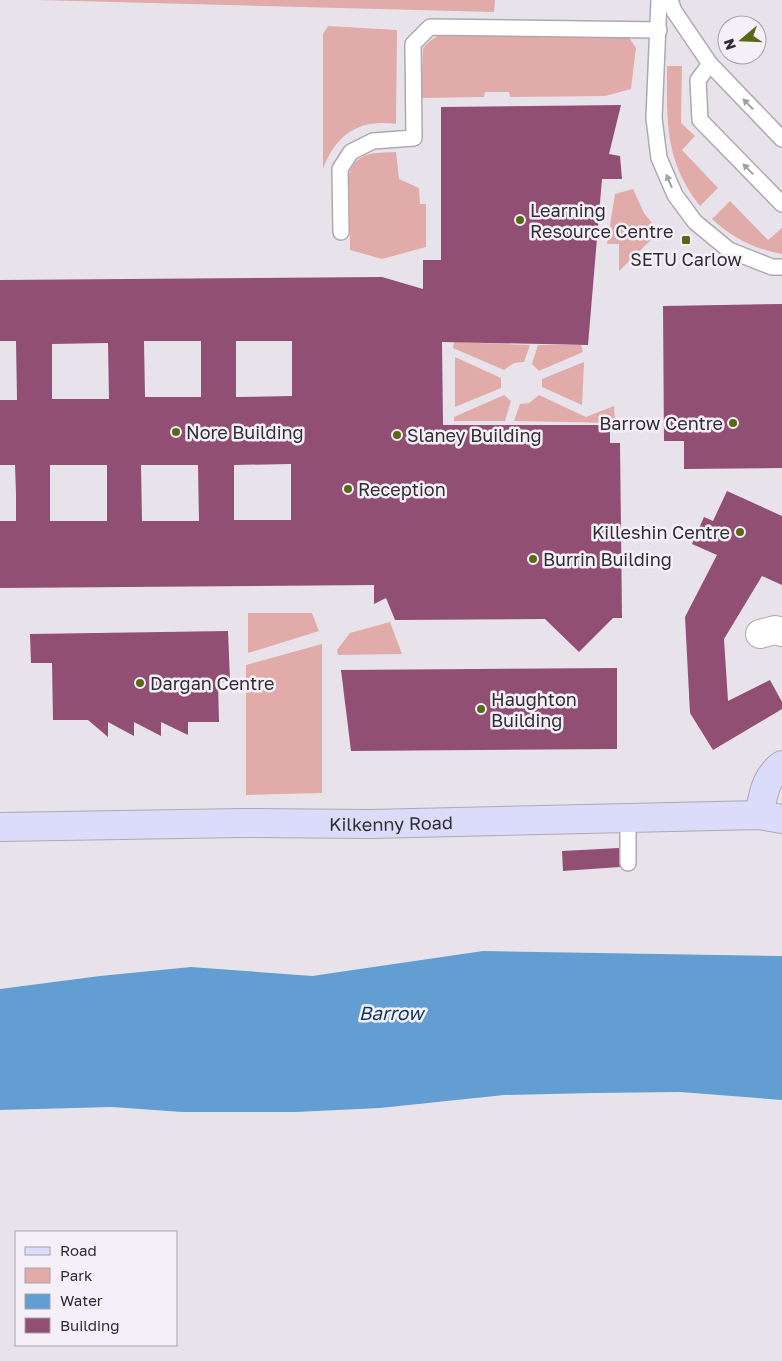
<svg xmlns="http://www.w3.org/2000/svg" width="782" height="1361" font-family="'Golos Text',sans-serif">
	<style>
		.green { fill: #e0aba9 }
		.water { fill: #639ed2 }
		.building { fill: #914f73; fill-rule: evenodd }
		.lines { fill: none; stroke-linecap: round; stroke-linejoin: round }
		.lane-casing { stroke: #aea9b0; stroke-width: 18 }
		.street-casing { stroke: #aea9b0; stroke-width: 30 }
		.secondary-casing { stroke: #aea9b0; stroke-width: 30 }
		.lane { stroke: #fff; stroke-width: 15 }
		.street { stroke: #fff; stroke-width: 28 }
		.secondary { stroke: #dbdcfa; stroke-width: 28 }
		.oneway { fill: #a1a0a2 }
		.poi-dot { fill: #576915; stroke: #f5f0f8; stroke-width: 2 }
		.labels { text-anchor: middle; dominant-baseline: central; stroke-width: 5; stroke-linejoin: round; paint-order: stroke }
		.poi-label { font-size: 18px; fill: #2f2d30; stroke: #f5f0f8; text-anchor: start }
		.street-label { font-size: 18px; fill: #2f2d30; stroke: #f5f0f8 }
		.water-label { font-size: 19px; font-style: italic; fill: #0f3b5e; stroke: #f5f0f8 }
	</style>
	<rect width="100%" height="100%" fill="#e8e3eb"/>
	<g class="green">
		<path d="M38,0H495L494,12Z"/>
		<path d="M328,26L397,30L396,124C359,119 336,134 323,169V34Z"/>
		<path d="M620,33L628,36L636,48L631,89L605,96L510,97L509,92H485L484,97L421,98L423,48L430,41L439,35Z"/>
		<path d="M667,66H682L681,123L695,136L682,150L718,188L700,206C664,160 667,121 667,66Z"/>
		<path d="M396,152L399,179L419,188L420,204H426V247L382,259L350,250L349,174C357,151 375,153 396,152Z"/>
		<path d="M633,189L644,213L659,232L619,271V244H607L615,194Z"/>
		<path d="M730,201L768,240L782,228V254C756,250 731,237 712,219Z"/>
		<path d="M454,342L530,345L524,362L514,363L504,370L453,348Z"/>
		<path d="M538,345H581L583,352L539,371L532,364Z"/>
		<path d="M455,357L501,378V388L455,407Z"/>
		<path d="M584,362L582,405L542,387V379Z"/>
		<path d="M504,395L511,401L505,421H454V417Z"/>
		<path d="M539,395L586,417L614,406L615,423L514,421L520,404L529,403Z"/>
		<path d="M248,613H312L319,631L248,653Z"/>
		<path d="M390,622L402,654L338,655L337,650L350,633Z"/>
		<path d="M322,644V793L246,795V665Z"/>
	</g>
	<path class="water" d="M483,951L782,956V1100L680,1092L594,1093L504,1095L380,1108L295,1112H182L112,1107L0,1110V989L100,976L191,967L312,976Z"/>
	<g class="building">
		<path d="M621,105L609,154L620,156L622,179H602L588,345L442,342L443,425H610V443H620L622,618H613L579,652L545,619L395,620L386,598L374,604V585L0,588V521H16V494L15,465H0V400H17L16,341H0V280L382,277L423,289V260H441V107ZM144,341H201V397H145ZM236,341H292V396L236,397ZM108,343L109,399H52V344ZM291,464V520H234V465ZM50,465H107V521H50ZM141,465H198L199,521H142Z"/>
		<path d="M782,304V468L684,469V441H664L663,306Z"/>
		<path d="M727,491L782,516V585L762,576L724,639L728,701L770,680L782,702V709L713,750L690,713L685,617L717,555L692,544L704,517L713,521Z"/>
		<path d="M228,631L230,681L218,682L219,722H188V735L161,722V736L134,722V736L108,722V737L88,720H53L52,663H31L30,634Z"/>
		<path d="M617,668V749L351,751L341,670Z"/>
		<path d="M619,848L620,867L563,871L562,851Z"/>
	</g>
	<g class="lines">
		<defs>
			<g id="lane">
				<path d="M659,0L654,118L659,158L675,195L695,222L729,250L772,267H782"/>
				<path d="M670,0L674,11L710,64L782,139"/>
				<path d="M710,64L698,80L700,120L782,204"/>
				<path d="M341,232L340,169L351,152L373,141L414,138L413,44L430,27L659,30"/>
				<path d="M628,818V863"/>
			</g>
			<path id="street" d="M760,634L775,630L782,632"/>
			<g id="secondary">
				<path d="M759,815C763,796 765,777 782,765"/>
				<path id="s1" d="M0,827L242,823L370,824L759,815L782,819"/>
			</g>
		</defs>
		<use href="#lane" class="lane-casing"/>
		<use href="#street" class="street-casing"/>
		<use href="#secondary" class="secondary-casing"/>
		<use href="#lane" class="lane"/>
		<use href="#street" class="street"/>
		<use href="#secondary" class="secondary"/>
	</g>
	<defs><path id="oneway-solid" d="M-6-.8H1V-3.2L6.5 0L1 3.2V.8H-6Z" transform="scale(1.25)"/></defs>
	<g class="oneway">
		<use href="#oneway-solid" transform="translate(748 104) rotate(-134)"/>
		<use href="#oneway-solid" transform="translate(748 169) rotate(-134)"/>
		<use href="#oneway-solid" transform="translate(669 181) rotate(-113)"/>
	</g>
	<g class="poi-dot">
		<circle cx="520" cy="220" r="5"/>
		<rect x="681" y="235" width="10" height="10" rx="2.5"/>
		<circle cx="733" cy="423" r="5"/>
		<circle cx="176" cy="432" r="5"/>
		<circle cx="397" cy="435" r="5"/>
		<circle cx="348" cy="489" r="5"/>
		<circle cx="740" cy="532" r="5"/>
		<circle cx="533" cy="559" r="5"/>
		<circle cx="140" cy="683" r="5"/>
		<circle cx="481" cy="709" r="5"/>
	</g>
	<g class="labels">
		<g class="poi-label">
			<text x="530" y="210">Learning<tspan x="530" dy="21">Resource Centre</tspan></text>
			<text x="686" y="259" text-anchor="middle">SETU Carlow</text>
			<text x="723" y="423" text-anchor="end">Barrow Centre</text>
			<text x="186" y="432">Nore Building</text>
			<text x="407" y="435">Slaney Building</text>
			<text x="358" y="489">Reception</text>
			<text x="730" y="532" text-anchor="end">Killeshin Centre</text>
			<text x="543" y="559">Burrin Building</text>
			<text x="150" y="683">Dargan Centre</text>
			<text x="491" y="699">Haughton<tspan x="491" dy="21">Building</tspan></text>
		</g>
		<g class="street-label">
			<text stroke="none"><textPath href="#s1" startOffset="391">Kilkenny Road</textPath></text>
		</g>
		<g class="water-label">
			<text x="391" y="1012">Barrow</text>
		</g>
	</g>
	<rect x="15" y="1231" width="162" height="115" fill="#f5f0f8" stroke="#a6a2a8"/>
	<rect x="25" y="1247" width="25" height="8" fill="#dbdcfa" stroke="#a6a2a8"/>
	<text x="60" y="1256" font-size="15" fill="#2f2d30">Road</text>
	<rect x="25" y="1268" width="25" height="15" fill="#e0aba9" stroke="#a6a2a8"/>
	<text x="60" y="1281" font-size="15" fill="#2f2d30">Park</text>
	<rect x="25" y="1294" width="25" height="15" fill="#639ed2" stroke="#a6a2a8"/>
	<text x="60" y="1306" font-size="15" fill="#2f2d30">Water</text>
	<rect x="25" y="1318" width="25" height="15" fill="#914f73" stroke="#a6a2a8"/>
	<text x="60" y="1331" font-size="15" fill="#2f2d30">Building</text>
	<g transform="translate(742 40) rotate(251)"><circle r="24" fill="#f5f0f8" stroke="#a6a2a8"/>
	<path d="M0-4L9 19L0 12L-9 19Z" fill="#576915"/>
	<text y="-8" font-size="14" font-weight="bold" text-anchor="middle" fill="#2f2d30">N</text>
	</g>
</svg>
